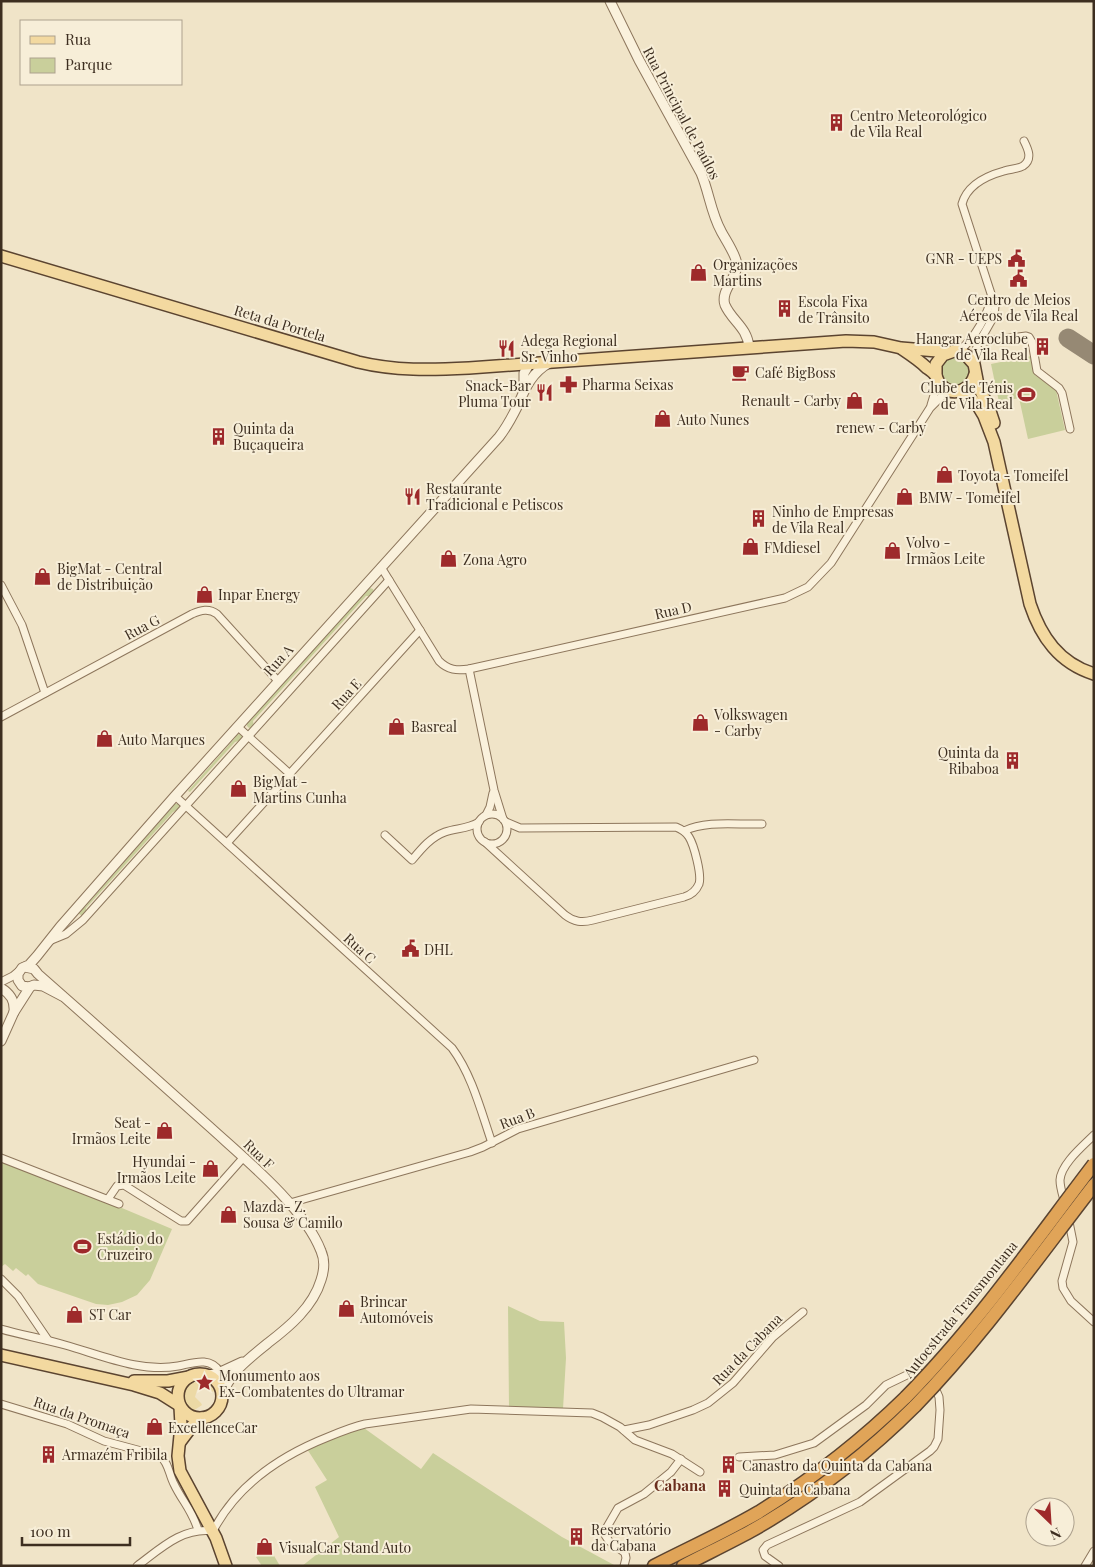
<svg xmlns="http://www.w3.org/2000/svg" width="1095" height="1567" font-family="'Playfair Display',serif">
	<style>
		.green { fill: #c9cf9b }
		.sand { fill: #ecd9a5 }
		.lines { fill: none; stroke-linecap: round; stroke-linejoin: round }
		.taxiway { stroke: #968974; stroke-width: 19 }
		.minor-casing { stroke: #8d765c; stroke-width: 9 }
		.tertiary-casing { stroke: #8d765c; stroke-width: 11 }
		.primary-casing { stroke: #5b4430; stroke-width: 14 }
		.motorway-casing { stroke: #5b4430; stroke-width: 15 }
		.minor { stroke: #faf1dc; stroke-width: 7 }
		.tertiary { stroke: #faf1dc; stroke-width: 9 }
		.primary { stroke: #f3d9a0; stroke-width: 11 }
		.motorway { stroke: #e0a458; stroke-width: 12 }
		.motorway-bridge-casing { stroke: #5b4430; stroke-width: 15; stroke-linecap: butt }
		.motorway-bridge { stroke: #e0a458; stroke-width: 12 }
		.labels { text-anchor: middle; dominant-baseline: central; stroke-width: 4; stroke-linejoin: round; paint-order: stroke }
		.street-label { font-size: 14px; fill: #3d2e20; stroke: #f7eed8 }
		.poi-label { font-size: 14px; fill: #3d2e20; stroke: #f7eed8; text-anchor: start }
		.neighbourhood-label { font-size: 15px; font-weight: bold; fill: #6b2e1e; stroke: #f7eed8 }
	</style>
	<rect width="100%" height="100%" fill="#f0e4c8"/>
	<g class="green">
		<path d="M1031,356L1035,375L1056,390L1065,430L1028,439L1019,398L999,402L991,364Z"/>
		<circle cx="955" cy="371" r="15"/>
		<path d="M370,588L373,589L374,592L371,596H366L253,721L254,727L249,728L247,726V723L367,590Z"/>
		<path d="M239,734L243,736L242,740L235,742L190,792L188,791L235,738L236,735Z"/>
		<path d="M175,804H179L180,809L173,812L86,908V913L83,916L79,914V910L85,907Z"/>
		<path d="M1,1160L110,1203L172,1229L150,1280L137,1295L122,1302L108,1305L96,1304L38,1284L28,1274L26,1276L16,1268L13,1271L5,1264L1,1267Z"/>
		<path d="M508,1306L540,1321L564,1322L566,1358L563,1409L509,1408Z"/>
		<path d="M364,1428L421,1469L433,1453L562,1537L616,1566H302L339,1537L315,1487L327,1480L307,1449L342,1434Z"/>
		<path d="M270,1549L280,1566H262L256,1557Z"/>
	</g>
	<path class="sand" d="M199,1381L209,1383L215,1391L211,1392L208,1388L202,1387L197,1390L195,1397L201,1403L202,1405L193,1411L185,1403C182,1391 187,1383 199,1381Z"/>
	<g class="lines">
		<path class="taxiway" d="M1068,338L1094,355"/>
		<defs>
			<g id="minor">
				<path d="M978,342L1026,336L1029,337L1032,342L1037,371L1059,388L1062,393L1070,429"/>
				<path d="M959,351C975,338 988,315 992,295"/>
				<path d="M974,364L977,346L994,316L995,306L962,204C967,185 986,176 1004,171C1010,169 1018,169 1023,166C1033,159 1028,149 1024,141"/>
				<path d="M931,405L938,382"/>
				<path d="M381,567L439,661C448,670 457,671 469,669L785,598L808,587L831,563L930,408L948,390"/>
				<path d="M1,585L22,625L45,693"/>
				<path d="M469,669L494,790L503,819"/>
				<path d="M1,717L192,614C201,610 209,608 217,614L278,681"/>
				<path d="M238,727L290,774"/>
				<path d="M175,796L452,1048C472,1075 481,1111 492,1143"/>
				<circle cx="492" cy="829" r="15"/>
				<path d="M486,815L490,807L493,793"/>
				<path d="M684,831C707,820 737,825 762,824"/>
				<path d="M385,835L412,860C422,848 431,837 445,832C457,828 468,829 479,822"/>
				<path d="M485,842L565,915C574,922 582,923 593,920L684,897C691,895 696,891 699,884C702,875 694,845 689,837C686,832 681,829 676,827L520,828L506,822"/>
				<path d="M227,843L420,630"/>
				<path d="M49,941L66,934L83,920L389,580"/>
				<path d="M1,982L13,976L19,971"/>
				<path d="M1,1158L119,1204"/>
				<path d="M108,1199L117,1186L124,1185L181,1221H187L243,1158"/>
				<path d="M290,1203L470,1152L483,1147L518,1129L754,1060"/>
				<path d="M1065,1204C1063,1196 1060,1188 1060,1180C1061,1164 1083,1146 1094,1135"/>
				<path d="M1068,1217L1073,1242L1062,1281L1063,1288L1071,1301L1094,1322"/>
				<path d="M1,1279L18,1296L48,1340"/>
				<path d="M1,1329C22,1335 44,1339 65,1345C101,1355 141,1373 178,1366C193,1363 210,1356 220,1372"/>
				<path d="M1,1404L67,1424L104,1441L160,1456C169,1463 169,1475 174,1484C182,1501 192,1510 198,1530"/>
				<path d="M624,1430L649,1425L693,1410L708,1403L733,1383L773,1337L803,1312"/>
				<path d="M739,1457L775,1455L814,1443L866,1405L886,1385L911,1373L918,1372L926,1377L936,1390L939,1397L940,1410L938,1439L934,1447L930,1451L860,1502L767,1545L763,1550L765,1556L779,1566"/>
				<path d="M137,1566C160,1549 182,1527 213,1531C237,1485 280,1456 328,1437C340,1432 352,1427 365,1424L471,1409L592,1413L602,1417L620,1427L635,1440L672,1454L700,1472"/>
				<path d="M624,1566L626,1558L625,1553L609,1541L605,1535L607,1527L618,1508L644,1494L671,1472L681,1459"/>
				<path d="M1085,1566L1094,1551"/>
			</g>
			<g id="tertiary">
				<path d="M610,1L639,60L701,173C709,192 711,213 721,231C725,239 737,256 737,265C737,278 720,291 725,305C732,321 747,327 749,347"/>
				<path d="M524,389V373L530,363"/>
				<path d="M25,967L34,969L38,974C96,1025 153,1076 211,1128C245,1159 304,1207 321,1251C325,1260 324,1271 321,1280C313,1307 289,1327 268,1343C250,1358 228,1373 222,1397"/>
				<path d="M1,988C11,994 15,1001 14,1012"/>
				<path d="M62,996L43,986L34,985L29,987L22,986L18,980V974L22,968L29,965L37,956L60,927L175,796L499,437C506,428 512,417 517,407C525,389 531,373 549,363"/>
				<path d="M1,1041L14,1012L30,987"/>
				<path d="M206,1375L216,1374L242,1362"/>
			</g>
			<g id="primary">
				<path d="M1,256L358,362C395,371 431,370 469,368L846,341L874,342L901,348L949,352"/>
				<path d="M902,349C911,355 920,361 927,368C930,370 934,373 936,376C938,380 938,383 942,386C955,398 971,389 975,374"/>
				<path d="M936,376V364L943,355L954,351H959L966,355L974,364L978,385L990,411L994,423"/>
				<path d="M960,391L971,398L978,406L984,416L994,442L1030,604C1041,637 1059,663 1094,674"/>
				<path d="M1,1355L134,1385L160,1393L179,1405"/>
				<circle cx="200" cy="1396" r="22"/>
				<path d="M134,1381H168L189,1377"/>
				<path d="M180,1407L181,1425L178,1456L180,1471L216,1538L226,1566"/>
				<path d="M180,1442L192,1426L202,1418"/>
			</g>
			<g id="motorway">
				<path d="M654,1566C689,1548 725,1532 759,1512C812,1479 861,1441 906,1397"/>
				<path d="M683,1566C706,1554 729,1543 751,1531C811,1497 866,1455 915,1406"/>
			</g>
		</defs>
		<use href="#minor" class="minor-casing"/>
		<use href="#tertiary" class="tertiary-casing"/>
		<use href="#primary" class="primary-casing"/>
		<use href="#motorway" class="motorway-casing"/>
		<use href="#minor" class="minor"/>
		<use href="#tertiary" class="tertiary"/>
		<use href="#primary" class="primary"/>
		<use href="#motorway" class="motorway"/>
		<defs>
			<g id="motorway-bridge">
				<path d="M906,1397C976,1326 1033,1244 1094,1164"/>
				<path d="M915,1406C981,1338 1036,1260 1094,1185"/>
			</g>
		</defs>
		<use href="#motorway-bridge" class="motorway-bridge-casing"/>
		<use href="#motorway-bridge" class="motorway-bridge"/>
	</g>
	<defs>
		<symbol id="building-bare" viewBox="-9 -9 18 18"><path d="M-4-6H4V6H1V3H-1V6H-4ZM-2.5-4.3h1.7v1.8h-1.7ZM.8-4.3h1.7v1.8H.8ZM-2.5-1h1.7V.8h-1.7ZM.8-1h1.7V.8H.8Z" fill="#9e2a2b" stroke="#f7eed8" stroke-width="2.5" paint-order="stroke"/></symbol>
		<symbol id="civic-bare" viewBox="-9 -9 18 18"><path d="M-.6-6.5H3V-4.5H.6V-3L4-1V1h2V6H-6V1h2V-1L-.6-3ZM-1.2 2.5V6h2.4V2.5Z" fill="#9e2a2b" stroke="#f7eed8" stroke-width="2.5" paint-order="stroke"/></symbol>
		<symbol id="shop-bare" viewBox="-9 -9 18 18"><path d="M-5-2.5h2.3a2.7 3.5 0 0 1 5.4 0H5L5.5 6h-11ZM-1.5-2.5h3a1.5 2.3 0 0 0-3 0Z" fill="#9e2a2b" stroke="#f7eed8" stroke-width="2.5" paint-order="stroke"/></symbol>
		<symbol id="restaurant-bare" viewBox="-9 -9 18 18"><path d="M-5-6h1v4h1v-4h1v4h1v-4h1v5L-1.5 .5V6h-2V.5L-5-1ZM5-6V6H3V1.5H1.5Q1.5-4 5-6Z" fill="#9e2a2b" stroke="#f7eed8" stroke-width="2.5" paint-order="stroke"/></symbol>
		<symbol id="cafe-bare" viewBox="-9 -9 18 18"><path d="M-5.5-4.5H6V0H3Q3 3.5 0 3.5H-2.5Q-5.5 3.5-5.5 0ZM3-3.2v2h1.7v-2ZM-6 4.5H4V6H-6Z" fill="#9e2a2b" stroke="#f7eed8" stroke-width="2.5" paint-order="stroke"/></symbol>
		<symbol id="pharmacy-bare" viewBox="-9 -9 18 18"><path d="M-2-6h4v4h4v4h-4v4h-4v-4h-4v-4h4Z" fill="#9e2a2b" stroke="#f7eed8" stroke-width="2.5" paint-order="stroke"/></symbol>
		<symbol id="stadium-bare" viewBox="-9 -9 18 18"><path d="M0-5a6.5 5 0 1 0 0 10a6.5 5 0 1 0 0-10ZM-3.5-1.8h7v3.6h-7Z" fill="#9e2a2b" stroke="#f7eed8" stroke-width="2.5" paint-order="stroke"/></symbol>
		<symbol id="sight-bare" viewBox="-9 -9 18 18"><path d="M0-6L1.8-2.2L6-1.7L2.9 1.2L3.7 5.4L0 3.3L-3.7 5.4L-2.9 1.2L-6-1.7L-1.8-2.2Z" fill="#9e2a2b" stroke="#f7eed8" stroke-width="2.5" paint-order="stroke"/></symbol>
	</defs>
	<g fill-rule="evenodd">
		<use href="#building-bare" x="824" y="110" width="25" height="25"/>
		<use href="#civic-bare" x="1004" y="246" width="25" height="25"/>
		<use href="#shop-bare" x="686" y="260" width="25" height="25"/>
		<use href="#civic-bare" x="1006" y="266" width="25" height="25"/>
		<use href="#building-bare" x="772" y="296" width="25" height="25"/>
		<use href="#building-bare" x="1030" y="334" width="25" height="25"/>
		<use href="#restaurant-bare" x="494" y="336" width="25" height="25"/>
		<use href="#cafe-bare" x="728" y="360" width="25" height="25"/>
		<use href="#pharmacy-bare" x="556" y="372" width="25" height="25"/>
		<use href="#restaurant-bare" x="532" y="380" width="25" height="25"/>
		<use href="#stadium-bare" x="1014" y="382" width="25" height="25"/>
		<use href="#shop-bare" x="842" y="388" width="25" height="25"/>
		<use href="#shop-bare" x="868" y="394" width="25" height="25"/>
		<use href="#shop-bare" x="650" y="406" width="25" height="25"/>
		<use href="#building-bare" x="206" y="424" width="25" height="25"/>
		<use href="#shop-bare" x="932" y="462" width="25" height="25"/>
		<use href="#restaurant-bare" x="400" y="484" width="25" height="25"/>
		<use href="#shop-bare" x="892" y="484" width="25" height="25"/>
		<use href="#building-bare" x="746" y="506" width="25" height="25"/>
		<use href="#shop-bare" x="738" y="534" width="25" height="25"/>
		<use href="#shop-bare" x="880" y="538" width="25" height="25"/>
		<use href="#shop-bare" x="436" y="546" width="25" height="25"/>
		<use href="#shop-bare" x="30" y="564" width="25" height="25"/>
		<use href="#shop-bare" x="192" y="582" width="25" height="25"/>
		<use href="#shop-bare" x="688" y="710" width="25" height="25"/>
		<use href="#shop-bare" x="384" y="714" width="25" height="25"/>
		<use href="#shop-bare" x="92" y="726" width="25" height="25"/>
		<use href="#building-bare" x="1000" y="748" width="25" height="25"/>
		<use href="#shop-bare" x="226" y="776" width="25" height="25"/>
		<use href="#civic-bare" x="398" y="936" width="25" height="25"/>
		<use href="#shop-bare" x="152" y="1118" width="25" height="25"/>
		<use href="#shop-bare" x="198" y="1156" width="25" height="25"/>
		<use href="#shop-bare" x="216" y="1202" width="25" height="25"/>
		<use href="#stadium-bare" x="70" y="1234" width="25" height="25"/>
		<use href="#shop-bare" x="334" y="1296" width="25" height="25"/>
		<use href="#shop-bare" x="62" y="1302" width="25" height="25"/>
		<use href="#sight-bare" x="192" y="1370" width="25" height="25"/>
		<use href="#shop-bare" x="142" y="1414" width="25" height="25"/>
		<use href="#building-bare" x="36" y="1442" width="25" height="25"/>
		<use href="#building-bare" x="716" y="1452" width="25" height="25"/>
		<use href="#building-bare" x="712" y="1476" width="25" height="25"/>
		<use href="#building-bare" x="564" y="1524" width="25" height="25"/>
		<use href="#shop-bare" x="252" y="1534" width="25" height="25"/>
	</g>
	<g class="labels">
		<g class="street-label">
			<text transform="translate(682 113) rotate(62)">Rua Principal de Paúlos</text>
			<text transform="translate(280 323) rotate(17)">Reta da Portela</text>
			<text transform="translate(673 610) rotate(-13)">Rua D</text>
			<text transform="translate(142 627) rotate(-28)">Rua G</text>
			<text transform="translate(278 660) rotate(-48)">Rua A</text>
			<text transform="translate(346 694) rotate(-48)">Rua E</text>
			<text transform="translate(360 948) rotate(42)">Rua C</text>
			<text transform="translate(517 1118) rotate(-21)">Rua B</text>
			<text transform="translate(259 1154) rotate(44)">Rua F</text>
			<text transform="translate(960 1309) rotate(-51)">Autoestrada Transmontana</text>
			<text transform="translate(747 1349) rotate(-46)">Rua da Cabana</text>
			<text transform="translate(82 1417) rotate(19)">Rua da Promaça</text>
		</g>
		<g class="poi-label">
			<text x="850" y="115">Centro Meteorológico<tspan x="850" dy="16">de Vila Real</tspan></text>
			<text x="1002" y="258" text-anchor="end">GNR - UEPS</text>
			<text x="713" y="264">Organizações<tspan x="713" dy="16">Martins</tspan></text>
			<text x="1019" y="299" text-anchor="middle">Centro de Meios<tspan x="1019" dy="16">Aéreos de Vila Real</tspan></text>
			<text x="798" y="301">Escola Fixa<tspan x="798" dy="16">de Trânsito</tspan></text>
			<text x="1028" y="338" text-anchor="end">Hangar Aeroclube<tspan x="1028" dy="16">de Vila Real</tspan></text>
			<text x="521" y="340">Adega Regional<tspan x="521" dy="16">Sr. Vinho</tspan></text>
			<text x="755" y="372">Café BigBoss</text>
			<text x="582" y="384">Pharma Seixas</text>
			<text x="531" y="385" text-anchor="end">Snack-Bar<tspan x="531" dy="16">Pluma Tour</tspan></text>
			<text x="1013" y="387" text-anchor="end">Clube de Ténis<tspan x="1013" dy="16">de Vila Real</tspan></text>
			<text x="841" y="400" text-anchor="end">Renault - Carby</text>
			<text x="677" y="419">Auto Nunes</text>
			<text x="881" y="427" text-anchor="middle">renew - Carby</text>
			<text x="233" y="428">Quinta da<tspan x="233" dy="16">Buçaqueira</tspan></text>
			<text x="958" y="475">Toyota - Tomeifel</text>
			<text x="426" y="488">Restaurante<tspan x="426" dy="16">Tradicional e Petiscos</tspan></text>
			<text x="919" y="497">BMW - Tomeifel</text>
			<text x="772" y="511">Ninho de Empresas<tspan x="772" dy="16">de Vila Real</tspan></text>
			<text x="906" y="542">Volvo -<tspan x="906" dy="16">Irmãos Leite</tspan></text>
			<text x="764" y="547">FMdiesel</text>
			<text x="463" y="559">Zona Agro</text>
			<text x="57" y="568">BigMat - Central<tspan x="57" dy="16">de Distribuição</tspan></text>
			<text x="218" y="594">Inpar Energy</text>
			<text x="714" y="714">Volkswagen<tspan x="714" dy="16">- Carby</tspan></text>
			<text x="411" y="726">Basreal</text>
			<text x="118" y="739">Auto Marques</text>
			<text x="999" y="752" text-anchor="end">Quinta da<tspan x="999" dy="16">Ribaboa</tspan></text>
			<text x="253" y="781">BigMat -<tspan x="253" dy="16">Martins Cunha</tspan></text>
			<text x="424" y="949">DHL</text>
			<text x="151" y="1122" text-anchor="end">Seat -<tspan x="151" dy="16">Irmãos Leite</tspan></text>
			<text x="196" y="1161" text-anchor="end">Hyundai -<tspan x="196" dy="16">Irmãos Leite</tspan></text>
			<text x="243" y="1206">Mazda- Z.<tspan x="243" dy="16">Sousa &amp; Camilo</tspan></text>
			<text x="97" y="1238">Estádio do<tspan x="97" dy="16">Cruzeiro</tspan></text>
			<text x="360" y="1301">Brincar<tspan x="360" dy="16">Automóveis</tspan></text>
			<text x="89" y="1314">ST Car</text>
			<text x="219" y="1375">Monumento aos<tspan x="219" dy="16">Ex-Combatentes do Ultramar</tspan></text>
			<text x="168" y="1427">ExcellenceCar</text>
			<text x="62" y="1454">Armazém Fribila</text>
			<text x="742" y="1465">Canastro da Quinta da Cabana</text>
			<text x="739" y="1489">Quinta da Cabana</text>
			<text x="591" y="1529">Reservatório<tspan x="591" dy="16">da Cabana</tspan></text>
			<text x="279" y="1547">VisualCar Stand Auto</text>
		</g>
		<g class="neighbourhood-label">
			<text x="680" y="1485">Cabana</text>
		</g>
	</g>
	<rect width="1095" height="1567" fill="none" stroke="#3d2e20" stroke-width="5"/>
	<rect x="20" y="20" width="162" height="65" fill="#f7eed8" stroke="#ada18e"/>
	<rect x="30" y="36" width="25" height="8" fill="#f3d9a0" stroke="#ada18e"/>
	<text x="65" y="45" font-size="15" fill="#3d2e20">Rua</text>
	<rect x="30" y="58" width="25" height="15" fill="#c9cf9b" stroke="#ada18e"/>
	<text x="65" y="70" font-size="15" fill="#3d2e20">Parque</text>
	<g transform="translate(1050 1522) rotate(155)"><circle r="24" fill="#f7eed8" stroke="#ada18e"/>
	<path d="M0-4L9 19L0 12L-9 19Z" fill="#9e2a2b"/>
	<text y="-8" font-size="14" font-weight="bold" text-anchor="middle" fill="#3d2e20">N</text>
	</g>
	<path d="M22 1537v8h108v-8" fill="none" stroke="#3d2e20" stroke-width="2.5"/>
	<text x="30" y="1537" font-size="15" fill="#3d2e20" stroke="#f7eed8" stroke-width="4" paint-order="stroke">100 m</text>
</svg>
